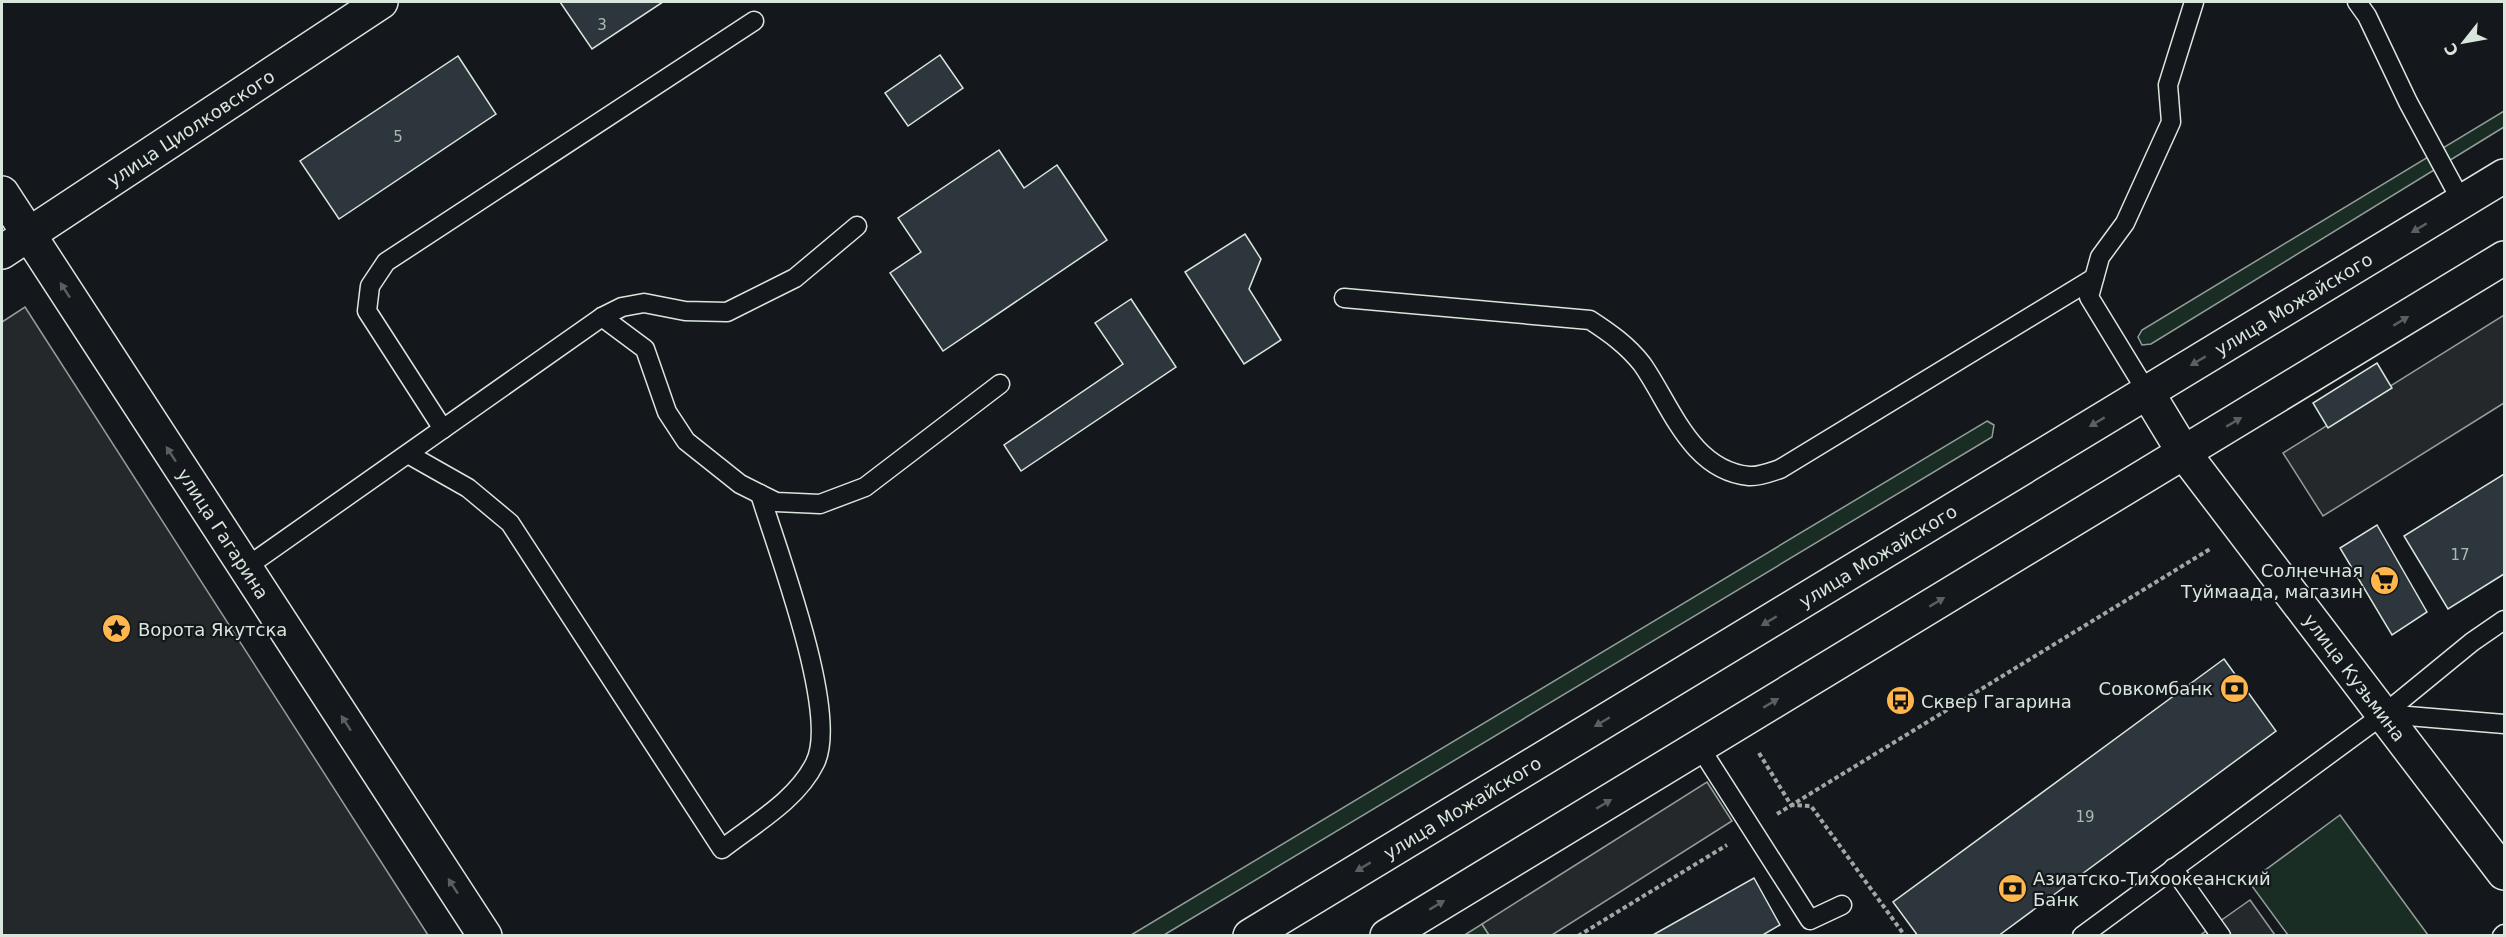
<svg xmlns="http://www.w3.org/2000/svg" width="2506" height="937" font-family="'DejaVu Sans',sans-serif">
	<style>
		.green { fill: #1a2d24; stroke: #939e99; stroke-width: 1.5 }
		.parking { fill: #24282b; stroke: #939e99; stroke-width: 1.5 }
		.building { fill: #2c363c; stroke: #d8e6dc; stroke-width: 1.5 }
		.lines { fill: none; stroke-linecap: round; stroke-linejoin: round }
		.service-casing { stroke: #d8e6dc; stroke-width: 21 }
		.minor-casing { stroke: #d8e6dc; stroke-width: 36 }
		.primary-casing { stroke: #d8e6dc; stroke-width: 36 }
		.path { stroke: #9da8a2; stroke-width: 4; stroke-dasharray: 4.5 3; stroke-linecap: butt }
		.service { stroke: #14181c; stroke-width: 18 }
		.minor { stroke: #14181c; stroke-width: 33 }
		.primary { stroke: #14181c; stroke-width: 33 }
		.oneway { fill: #59605f }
		.labels { text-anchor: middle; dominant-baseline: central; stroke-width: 4.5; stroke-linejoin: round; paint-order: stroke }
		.number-label { font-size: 15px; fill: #adbab4 }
		.street-label { font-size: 18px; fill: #d8e6dc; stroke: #14181c }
		.poi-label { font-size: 18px; fill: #d8e6dc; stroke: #14181c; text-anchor: start }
	</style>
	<rect width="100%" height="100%" fill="#14181c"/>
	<g class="green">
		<path d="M2504,111V127L2151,344L2142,345L2138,337L2142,330Z"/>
		<path d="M1987,421L1994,425L1992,437L1164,935H1131Z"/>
		<path d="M2340,815L2428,935H2288L2249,882Z"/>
		<path d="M1482,924L1489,935L1463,936Z"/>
	</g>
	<g class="parking">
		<path d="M25,307L428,935H2V322Z"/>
		<path d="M2504,315V403L2323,516L2283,453Z"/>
		<path d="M1707,782L1732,821L1552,935H1489L1482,924Z"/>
		<path d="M2250,900L2275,935L2199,936Z"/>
	</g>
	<g class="building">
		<path d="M560,2H663L592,49Z"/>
		<path d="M940,55L963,88L908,126L885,93Z"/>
		<path d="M458,56L496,114L339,219L300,161Z"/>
		<path d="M999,150L1024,188L1057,165L1107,240L943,351L890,273L921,252L898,218Z"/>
		<path d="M1245,234L1261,259L1249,289L1281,340L1244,364L1185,272Z"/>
		<path d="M1131,299L1176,367L1021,471L1004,445L1123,364L1095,323Z"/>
		<path d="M2377,363L2392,388L2328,428L2313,403Z"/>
		<path d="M2504,474V574L2448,609L2404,536Z"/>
		<path d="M2377,525L2427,612L2392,635L2340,548Z"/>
		<path d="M2224,659L2276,731L1998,936H1918L1893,902Z"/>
		<path d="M1754,878L1780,925L1761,936H1651Z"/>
	</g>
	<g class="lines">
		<defs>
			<g id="service">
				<path d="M2357,2L2367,16L2408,102L2462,202"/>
				<path d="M1344,298L1590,320C1610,333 1627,345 1642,364C1671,405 1690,470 1749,476C1758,477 1771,472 1780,469L2094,278"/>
				<path d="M602,317L645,349L667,412L686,441L740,484L776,502L820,504L865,487L1000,384"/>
				<path d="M2147,392L2089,297L2100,257L2125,223L2171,122L2168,85L2194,2"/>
				<path d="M443,429L367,311L370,286L386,262L754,21"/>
				<path d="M408,454L468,488L510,523L722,849C754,824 797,800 815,763C840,714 777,550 760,494"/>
				<path d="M245,568L602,317L622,307L644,303L685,311L727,312L795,278L857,226"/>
				<path d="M2384,714L2504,724"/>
				<path d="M1699,746L1810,920L1842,905"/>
				<path d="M2173,868L2221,936"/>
				<path d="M2082,936L2384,714L2472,642L2504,620"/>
				<path d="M2502,936L2504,934"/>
			</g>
			<g id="minor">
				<path id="s1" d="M2,193L485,936"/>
				<path id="s2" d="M2,252L381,2"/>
				<path id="s3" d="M2184,453L2504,873"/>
			</g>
			<g id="primary">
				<path d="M2147,392L2184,453"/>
				<path id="s4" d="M1250,936L2504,176"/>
				<path d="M1387,936L2504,258"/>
			</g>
		</defs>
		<use href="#service" class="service-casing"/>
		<use href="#minor" class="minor-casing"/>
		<use href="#primary" class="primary-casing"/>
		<g class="path">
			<path d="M1759,753L1791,805L1811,806L1905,936"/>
			<path d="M1777,814L2210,549"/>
			<path d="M1578,936L1727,845"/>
		</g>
		<use href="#service" class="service"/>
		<use href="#minor" class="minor"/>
		<use href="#primary" class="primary"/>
	</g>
	<defs><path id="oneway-solid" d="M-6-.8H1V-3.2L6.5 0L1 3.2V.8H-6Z" transform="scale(1.5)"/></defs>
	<g class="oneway">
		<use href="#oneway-solid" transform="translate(2419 228) rotate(149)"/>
		<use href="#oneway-solid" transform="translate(65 290) rotate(-123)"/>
		<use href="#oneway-solid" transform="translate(2401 321) rotate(-31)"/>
		<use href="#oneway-solid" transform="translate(2198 361) rotate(149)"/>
		<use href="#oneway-solid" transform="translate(2097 422) rotate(149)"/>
		<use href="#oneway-solid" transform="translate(2234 422) rotate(-31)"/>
		<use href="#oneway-solid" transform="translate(171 454) rotate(-123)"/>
		<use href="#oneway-solid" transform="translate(1937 602) rotate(-31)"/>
		<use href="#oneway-solid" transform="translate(1769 621) rotate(149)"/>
		<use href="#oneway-solid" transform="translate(1771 703) rotate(-31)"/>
		<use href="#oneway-solid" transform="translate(1602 722) rotate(149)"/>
		<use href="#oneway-solid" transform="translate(346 723) rotate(-123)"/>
		<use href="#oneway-solid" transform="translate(1604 804) rotate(-31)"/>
		<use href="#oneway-solid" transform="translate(1363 867) rotate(149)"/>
		<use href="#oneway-solid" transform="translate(453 886) rotate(-123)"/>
		<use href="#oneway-solid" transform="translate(1437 905) rotate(-31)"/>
	</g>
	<defs>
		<symbol id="supermarket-disc" viewBox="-11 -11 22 22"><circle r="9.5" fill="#ffb74d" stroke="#14181c"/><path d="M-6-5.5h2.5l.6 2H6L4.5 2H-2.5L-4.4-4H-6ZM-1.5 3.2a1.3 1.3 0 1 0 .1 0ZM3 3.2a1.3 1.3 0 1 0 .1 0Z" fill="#111"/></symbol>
		<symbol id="sight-disc" viewBox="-11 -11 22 22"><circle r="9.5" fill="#ffb74d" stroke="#14181c"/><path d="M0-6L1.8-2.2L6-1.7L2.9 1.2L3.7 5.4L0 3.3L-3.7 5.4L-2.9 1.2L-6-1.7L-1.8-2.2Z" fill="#111"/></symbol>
		<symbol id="bank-disc" viewBox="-11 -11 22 22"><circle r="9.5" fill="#ffb74d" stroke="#14181c"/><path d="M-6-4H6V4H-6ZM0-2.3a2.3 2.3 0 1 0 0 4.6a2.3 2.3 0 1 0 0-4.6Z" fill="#111"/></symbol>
		<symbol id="bus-disc" viewBox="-11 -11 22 22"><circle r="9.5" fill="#ffb74d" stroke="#14181c"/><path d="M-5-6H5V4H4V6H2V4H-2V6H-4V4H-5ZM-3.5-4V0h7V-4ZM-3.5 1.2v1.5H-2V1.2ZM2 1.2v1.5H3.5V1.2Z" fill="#111"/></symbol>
	</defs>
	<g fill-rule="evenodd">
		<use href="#supermarket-disc" x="2368" y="564" width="33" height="33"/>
		<use href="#sight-disc" x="100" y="612" width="33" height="33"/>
		<use href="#bank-disc" x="2218" y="672" width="33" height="33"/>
		<use href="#bus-disc" x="1884" y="684" width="33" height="33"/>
		<use href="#bank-disc" x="1996" y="872" width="33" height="33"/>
	</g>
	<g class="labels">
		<g class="number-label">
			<text x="602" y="25">3</text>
			<text x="398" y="137">5</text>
			<text x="2460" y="555">17</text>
			<text x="2085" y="817">19</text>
		</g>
		<g class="street-label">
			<text stroke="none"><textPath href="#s2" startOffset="226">улица Циолковского</textPath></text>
			<text stroke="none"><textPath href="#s4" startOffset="1220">улица Можайского</textPath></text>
			<text stroke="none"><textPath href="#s1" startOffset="406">улица Гагарина</textPath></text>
			<text stroke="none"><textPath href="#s4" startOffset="734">улица Можайского</textPath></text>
			<text stroke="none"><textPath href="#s3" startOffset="282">улица Кузьмина</textPath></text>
			<text stroke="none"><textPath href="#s4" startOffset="248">улица Можайского</textPath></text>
		</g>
		<g class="poi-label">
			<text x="2363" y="570" text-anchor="end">Солнечная<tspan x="2363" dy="21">Туймаада, магазин</tspan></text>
			<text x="138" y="629">Ворота Якутска</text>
			<text x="2213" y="688" text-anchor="end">Совкомбанк</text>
			<text x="1921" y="701">Сквер Гагарина</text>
			<text x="2033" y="878">Азиатско-Тихоокеанский<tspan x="2033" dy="21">Банк</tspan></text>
		</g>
	</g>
	<rect width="2506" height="937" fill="none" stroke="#d8e6dc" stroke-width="6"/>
	<g transform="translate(2464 42) rotate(239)" stroke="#14181c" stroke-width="4.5" paint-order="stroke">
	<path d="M0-4.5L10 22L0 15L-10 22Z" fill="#d8e6dc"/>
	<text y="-9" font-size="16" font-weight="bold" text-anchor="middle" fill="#d8e6dc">С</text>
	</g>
</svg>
